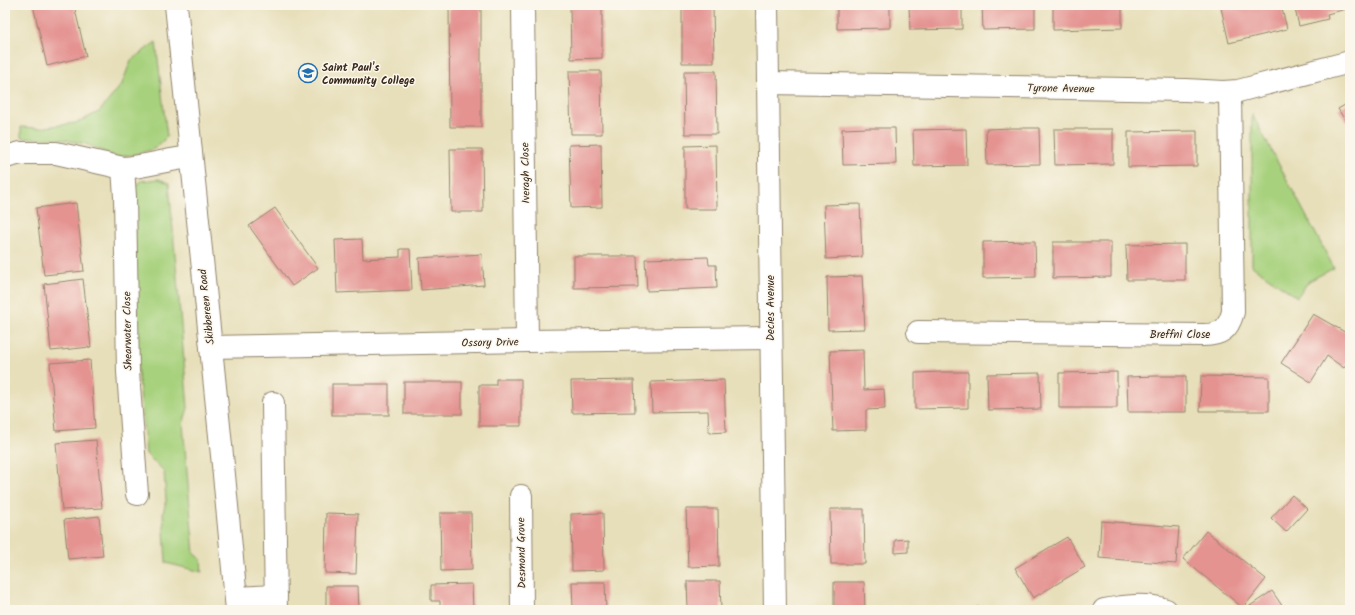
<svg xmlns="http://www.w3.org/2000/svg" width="1355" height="615" viewBox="0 0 1355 615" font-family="Kalam,sans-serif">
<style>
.green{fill:#a7d17d;stroke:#717e4e}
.building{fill:#e49391}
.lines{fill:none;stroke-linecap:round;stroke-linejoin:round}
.minor-casing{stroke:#91846c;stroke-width:24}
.tertiary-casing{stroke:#91846c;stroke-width:24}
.minor{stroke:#fff;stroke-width:22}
.tertiary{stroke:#fff;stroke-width:22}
.labels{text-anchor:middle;stroke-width:3;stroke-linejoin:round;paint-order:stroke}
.poi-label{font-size:11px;font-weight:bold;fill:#3b2a1e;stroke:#fbf7ec;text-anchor:start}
.street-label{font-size:11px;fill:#3b2a1e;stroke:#fbf7ec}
</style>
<rect width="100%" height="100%" fill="#fbf7ec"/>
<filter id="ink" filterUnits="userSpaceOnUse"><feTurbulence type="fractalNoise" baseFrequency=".025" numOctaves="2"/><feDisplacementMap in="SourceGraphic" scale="8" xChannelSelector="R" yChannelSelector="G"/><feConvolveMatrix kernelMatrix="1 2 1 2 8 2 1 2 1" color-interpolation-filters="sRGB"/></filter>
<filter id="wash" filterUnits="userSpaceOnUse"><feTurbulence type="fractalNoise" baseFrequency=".012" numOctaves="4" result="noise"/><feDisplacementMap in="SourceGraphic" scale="16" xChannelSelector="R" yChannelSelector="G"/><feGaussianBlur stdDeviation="0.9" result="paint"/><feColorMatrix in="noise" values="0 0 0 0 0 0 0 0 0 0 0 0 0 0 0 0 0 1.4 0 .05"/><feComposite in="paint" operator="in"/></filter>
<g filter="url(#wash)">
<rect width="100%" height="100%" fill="#e7dfba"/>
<g class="green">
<path d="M156 42 167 137 154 149 133 155 116 157 86 144 60 139 21 138V127L38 128 76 123 99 112 122 84 131 60Z"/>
<path d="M1252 114 1334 268 1309 281 1297 297 1252 266Z"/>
<path d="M159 179 169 183 188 408 183 424 194 554 201 559 202 572 166 563 163 513 166 501 164 471 146 454 137 359 134 189 141 181Z"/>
</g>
<g id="blocks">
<g class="building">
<path d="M33 5H74L86 56 47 66Z"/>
<path d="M449 5H481V127H450Z"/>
<path d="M570 5H602V58L571 59Z"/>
<path d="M682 5H713L714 63H682Z"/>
<path d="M837 5H890V28L837 29Z"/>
<path d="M909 5H962V29L910 30Z"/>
<path d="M982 5H1035V29L983 30Z"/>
<path d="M1053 5H1122V28L1053 30Z"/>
<path d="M1234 5H1281L1287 29 1229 43 1221 8Z"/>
<path d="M1294 5H1350V8L1327 14 1328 19 1299 26Z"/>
<path d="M569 71H601L602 134H571Z"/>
<path d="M684 71H716L717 134H685Z"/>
<path d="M1350 102V128L1338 109Z"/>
<path d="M868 128H895L896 164 843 165 842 129Z"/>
<path d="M1012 128H1039L1040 164 987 165 986 129Z"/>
<path d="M966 129 967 165 914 166 913 130Z"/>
<path d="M1054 129H1113V164L1055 165Z"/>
<path d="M1197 131V166L1128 167V132Z"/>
<path d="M601 144 602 207 571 208 569 145Z"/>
<path d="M716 145 717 209H685V146Z"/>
<path d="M450 149H482L483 212H451Z"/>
<path d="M76 203 84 271 44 275 36 208Z"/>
<path d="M860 204 862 257 826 259 824 205Z"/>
<path d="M275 208 318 268 292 286 249 226Z"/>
<path d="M362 239 363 259 400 257V249H410L412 290 337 293 335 240Z"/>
<path d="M1035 241 1036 277 983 278V242Z"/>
<path d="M1053 242H1111V277L1053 278Z"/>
<path d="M1185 244V280H1127L1126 245Z"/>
<path d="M482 254 484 285 421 290 419 258Z"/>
<path d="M574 256H637L638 287 574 288Z"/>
<path d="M708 257 709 265H716L717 288 647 291 645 259Z"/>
<path d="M862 276 865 329 828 330 827 277Z"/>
<path d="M83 279 91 347 51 351 44 284Z"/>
<path d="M1313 314 1350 335V359L1344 368 1327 356 1311 382 1281 363Z"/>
<path d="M863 350 864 390 884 389 885 409 866 410V430L833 431 830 351Z"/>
<path d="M90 360 95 428 56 431 50 363Z"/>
<path d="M941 372H968V408L915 409V373Z"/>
<path d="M1117 372V408H1059V373Z"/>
<path d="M1040 373 1041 409 988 410 987 374Z"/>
<path d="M1157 376H1186V412H1128L1127 377Z"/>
<path d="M1201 376 1269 377V411H1200Z"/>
<path d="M496 379H521V426H479V385H496Z"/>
<path d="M634 380 635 412 572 413 571 381Z"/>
<path d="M724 380 726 432 709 433 708 411 652 412 651 382Z"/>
<rect x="404" y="382" width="58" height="32"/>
<rect x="332" y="384" width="57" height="31"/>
<path d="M96 440 102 508 62 510 56 443Z"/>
<path d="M1292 495 1307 509 1286 532 1271 518Z"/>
<path d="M686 509H718L719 566 688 567Z"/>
<path d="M830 509H864L865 564H831Z"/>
<path d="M326 513 358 514 356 574 325 573Z"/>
<path d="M440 513H471L472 570 441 571Z"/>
<path d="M603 513 604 570 572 571 571 514Z"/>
<path d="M99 516 103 556 68 559 64 520Z"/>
<path d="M1101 521 1179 527 1176 564 1099 558Z"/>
<path d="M1206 531 1266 579 1243 608 1183 559Z"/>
<path d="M1067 537 1085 567 1033 598 1015 568Z"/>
<path d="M908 539V552L895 553V540Z"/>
<path d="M687 581H720L721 610H688Z"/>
<path d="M572 582H605L606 610H573Z"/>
<path d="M834 582H864L865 610H834Z"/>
<path d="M472 584 473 610H440V601H431V585Z"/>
<path d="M326 586H358L359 610H326Z"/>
<path d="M1272 591 1285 610H1244Z"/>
<path d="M978 606 986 610H976Z"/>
</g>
</g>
</g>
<g filter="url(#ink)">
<use href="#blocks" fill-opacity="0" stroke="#91846c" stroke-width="1"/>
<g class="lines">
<g class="minor-casing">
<g id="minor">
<path d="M523 5 527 341"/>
<path d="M767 5 775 610"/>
<path d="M768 83 1186 90 1223 92 1238 91 1350 62"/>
<path d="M5 157 21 153H56L123 168C146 167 168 159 191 157"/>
<path d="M123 168 125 197 128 372 137 494"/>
<path d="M918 332 1203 335C1221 335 1228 330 1233 312L1230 92"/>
<path d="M211 347 527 341 770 338"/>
<path d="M273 403 276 610"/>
<path d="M521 496 522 610"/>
<path d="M236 598 276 596"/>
<path d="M1104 610C1124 606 1146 603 1166 610"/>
</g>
</g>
<g class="tertiary-casing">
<path id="tertiary" d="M176 5 224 475 237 610"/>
</g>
<use href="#minor" class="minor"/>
<use href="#tertiary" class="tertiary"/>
</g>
</g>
<defs>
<g id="school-ring" transform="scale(1)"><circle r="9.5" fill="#fbf7ec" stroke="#1f6fb2" stroke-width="1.5"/><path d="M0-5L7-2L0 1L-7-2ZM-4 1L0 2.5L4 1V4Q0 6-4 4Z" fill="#1f6fb2"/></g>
</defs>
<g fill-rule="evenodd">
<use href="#school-ring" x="308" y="73"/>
</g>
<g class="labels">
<g class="poi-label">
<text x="322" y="71">Saint Paul's<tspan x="322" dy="13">Community College</tspan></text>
</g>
<g class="street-label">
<text transform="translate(1061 88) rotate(1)" y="4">Tyrone Avenue</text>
<text transform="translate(525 173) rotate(-91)" y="4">Iveragh Close</text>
<text transform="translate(206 307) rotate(-96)" y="4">Skibbereen Road</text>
<text transform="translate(770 308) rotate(-90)" y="4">Decies Avenue</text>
<text transform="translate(127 331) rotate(-91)" y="4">Shearwater Close</text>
<text x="1180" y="338">Breffni Close</text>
<text transform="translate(490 342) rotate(-1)" y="4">Ossory Drive</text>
<text transform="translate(521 553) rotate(-91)" y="4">Desmond Grove</text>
</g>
</g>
<rect width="1355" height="615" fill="none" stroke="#fbf7ec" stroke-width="20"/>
</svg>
